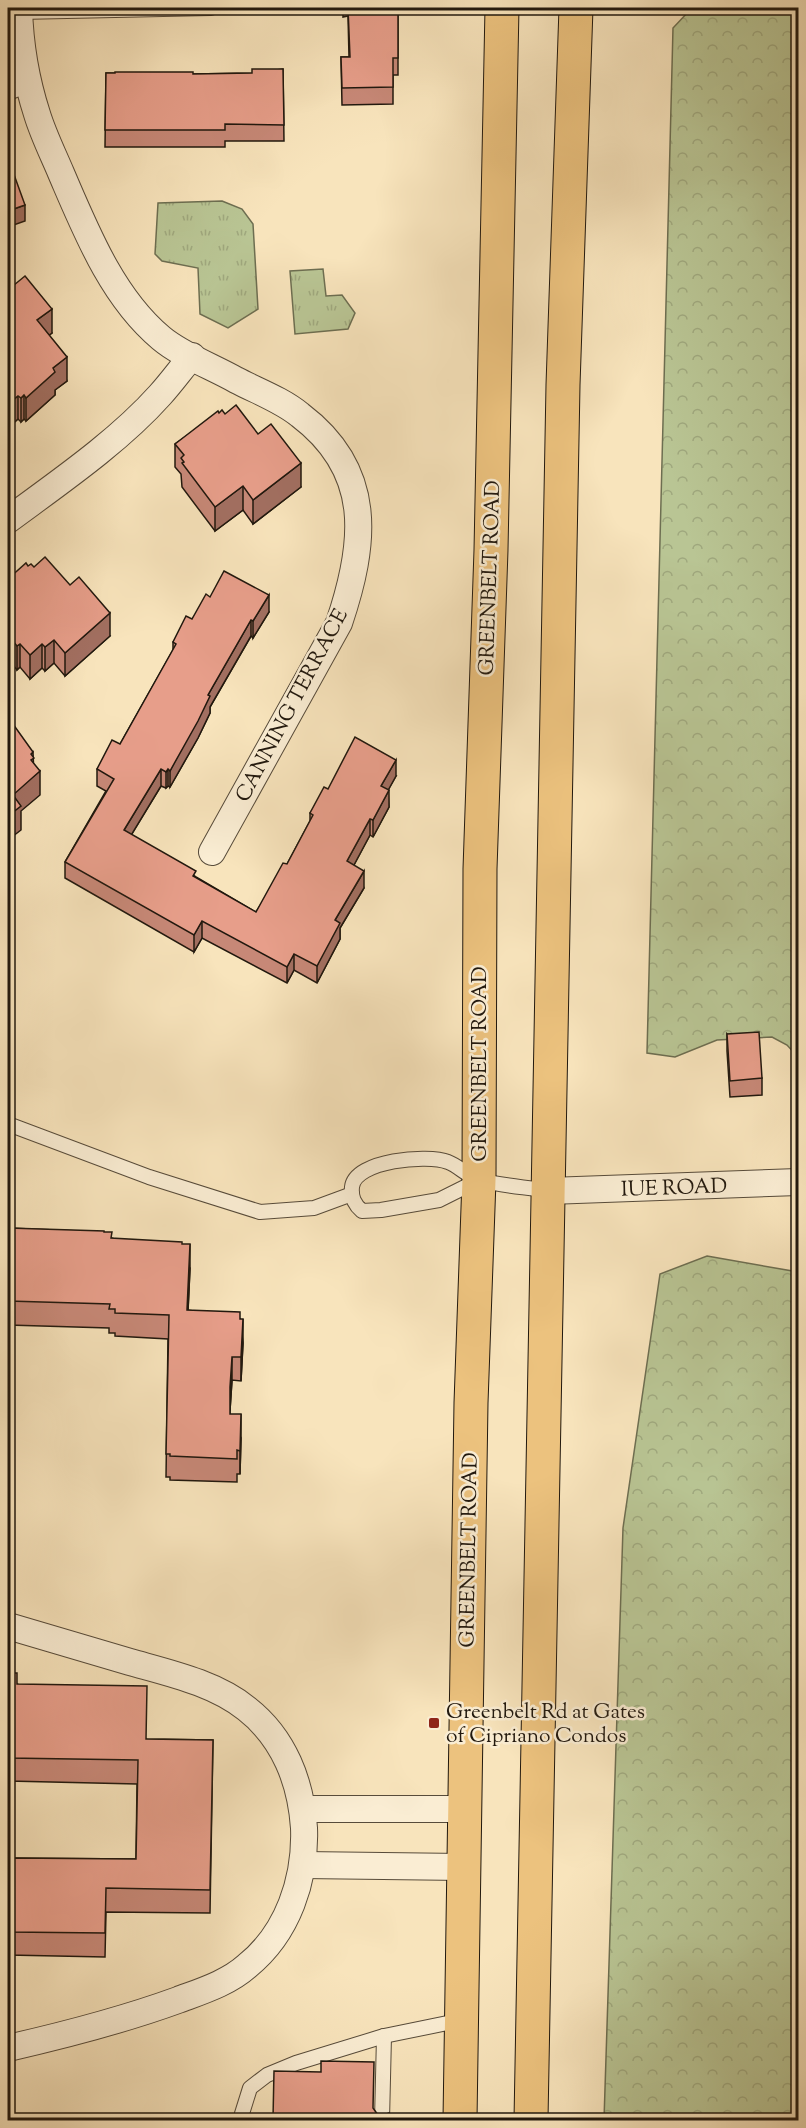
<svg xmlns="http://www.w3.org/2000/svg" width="806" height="2128" viewBox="0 0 806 2128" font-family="'Sorts Mill Goudy',serif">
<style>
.grass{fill:url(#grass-tufts);stroke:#6d6e51;stroke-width:1.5}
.forest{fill:url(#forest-crowns);stroke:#6d6e51;stroke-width:1.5}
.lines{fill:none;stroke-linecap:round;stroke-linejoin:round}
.lane-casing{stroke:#574b3a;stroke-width:16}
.street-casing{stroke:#574b3a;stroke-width:28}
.primary-casing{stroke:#21180e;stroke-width:35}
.lane{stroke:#faedd3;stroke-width:14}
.street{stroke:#faedd3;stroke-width:26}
.primary{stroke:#ecc27e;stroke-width:33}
.wall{fill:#c78877;stroke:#21180e;stroke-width:1.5}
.shaded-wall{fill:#a26f61;stroke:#21180e;stroke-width:1.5}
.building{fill:#e79e8a;stroke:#21180e;stroke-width:1.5}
.poi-dot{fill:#8f2418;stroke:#faedd3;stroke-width:2}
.labels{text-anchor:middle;stroke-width:5;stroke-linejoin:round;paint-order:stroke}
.street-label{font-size:21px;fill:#21180e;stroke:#faedd3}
.poi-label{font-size:21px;fill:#21180e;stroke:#faedd3;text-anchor:start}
</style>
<defs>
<pattern id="grass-tufts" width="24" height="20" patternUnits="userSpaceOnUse" patternTransform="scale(1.5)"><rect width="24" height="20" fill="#b9c594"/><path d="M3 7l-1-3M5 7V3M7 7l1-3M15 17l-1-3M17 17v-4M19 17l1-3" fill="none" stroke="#9fa87e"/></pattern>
<pattern id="forest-crowns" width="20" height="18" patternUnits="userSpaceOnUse" patternTransform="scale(1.5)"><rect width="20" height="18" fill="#b9c594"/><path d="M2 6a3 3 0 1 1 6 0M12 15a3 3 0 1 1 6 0" fill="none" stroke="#9fa87e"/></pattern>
</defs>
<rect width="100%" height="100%" fill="#f8e4bc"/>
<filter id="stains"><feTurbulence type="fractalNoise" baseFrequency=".00333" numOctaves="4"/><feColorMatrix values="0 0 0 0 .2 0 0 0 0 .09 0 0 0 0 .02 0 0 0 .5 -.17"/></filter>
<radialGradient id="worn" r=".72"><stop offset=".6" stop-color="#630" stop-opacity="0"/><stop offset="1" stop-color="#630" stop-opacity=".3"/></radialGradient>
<g class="grass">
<path d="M222 201 242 209 253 224 258 309 228 328 200 314 198 268 162 261 155 254 158 203Z"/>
<path d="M323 269 326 296 342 295 355 313 348 329 295 334 290 271Z"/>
</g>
<g class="forest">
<path d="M710 8H798V1057L787 1045 772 1037 717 1040 675 1057 647 1053 673 28 690 10Z"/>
<path d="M707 1256 798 1272V2120H604L623 1528 660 1274Z"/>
</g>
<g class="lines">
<g class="lane-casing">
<g id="lane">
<path d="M19 12 211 8"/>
<path d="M8 93 29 85"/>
<path d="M8 1124 149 1177 260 1212 314 1208 352 1194"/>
<path d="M477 1181 439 1200 381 1210 362 1211C354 1204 351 1197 352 1187 355 1160 428 1154 448 1162 459 1166 468 1177 480 1180 502 1186 526 1187 549 1191"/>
<path d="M240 2120 250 2088 267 2075 296 2063 384 2036 462 2020"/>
<path d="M382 2120 384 2036"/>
</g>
</g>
<g class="street-casing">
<g id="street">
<path d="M19 8C20 44 26 80 37 114 43 134 53 154 61 173 86 231 112 297 161 338 181 355 213 367 236 380 257 391 282 400 300 415 374 471 366 543 339 623L212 852"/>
<path d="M8 520C58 483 118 442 160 395 171 383 181 369 192 356"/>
<path d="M549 1191 798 1182"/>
<path d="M8 1626C48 1638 89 1650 130 1662 169 1673 215 1683 247 1709 284 1738 301 1782 304 1828 306 1879 288 1933 247 1966 228 1983 202 1991 178 2000 123 2020 65 2035 8 2048"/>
<path d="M303 1809H464"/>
<path d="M303 1865 463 1867"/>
</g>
</g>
<g class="primary-casing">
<g id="primary">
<path d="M460 2120 471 1403 479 1180 480 869 491 550 502 8"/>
<path d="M531 2120 563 385 576 8"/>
</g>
</g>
<use href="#lane" class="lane"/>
<use href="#street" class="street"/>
<use href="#primary" class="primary"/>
</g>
<g class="wall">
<path d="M343 8H398V75H393V104L342 105 341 57H349L348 16 343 17Z"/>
<path d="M283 69 284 141H225V147H105L106 73 193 74 252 73Z"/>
<path d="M8 290 52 333 49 335 67 381 55 390V395L26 421 24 419 21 422 18 419 8 428Z"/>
<path d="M219 413 225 414 301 487 253 524 243 510 215 531 182 487 181 474 175 467V444Z"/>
<path d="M8 579 110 636 65 676 54 663 45 671 42 668 30 679 20 667 17 670 8 659Z"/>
<path d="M210 597 269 612 253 638 251 636 210 707V713L198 738 170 787 168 786 166 788 161 786 131 835 196 877 256 912 287 864 310 821V813L328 789 396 776 388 790 389 807 373 837 370 835 354 865 364 888 340 928V939L317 983 294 970 287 983 202 938 194 952 65 878V862L106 791 97 786V769L120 744 173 650V642Z"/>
<path d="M727 1034 762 1078V1095L730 1097 727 1051Z"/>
<path d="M8 1228 104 1232 112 1238 190 1268 188 1310 240 1319 243 1343 241 1381 232 1380 230 1410V1414L241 1438 240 1474H237V1482L170 1480V1477H166L168 1339 115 1336V1333H109V1328L8 1325Z"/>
<path d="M8 1673 17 1684 147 1739 213 1740 210 1913 106 1912 105 1957 8 1955V1858L136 1859 137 1784 8 1781Z"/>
</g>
<g class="shaded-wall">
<path d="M25 205V221L8 227V211Z"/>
<path d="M52 309V333L37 344V320Z"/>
<path d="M67 357V381L55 390V395L26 421V398L53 368Z"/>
<path d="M24 395V419L21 422V398Z"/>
<path d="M18 396V419L8 428V404Z"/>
<path d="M301 463V487L253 524V500Z"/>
<path d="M243 486V510L215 531V507Z"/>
<path d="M269 595V612L253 638V621Z"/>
<path d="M110 613V636L65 676V653Z"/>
<path d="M251 620V636L210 707V713L198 738 170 787V771L208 695Z"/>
<path d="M54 640V663L45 671V647Z"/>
<path d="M20 644V667L17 670V646Z"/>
<path d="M42 644V668L30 679V655Z"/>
<path d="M33 752 34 776 40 771V795L21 811V830L8 840V816L13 795 31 754Z"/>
<path d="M396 760V776L381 803V786Z"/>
<path d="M161 769V786L124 847V830Z"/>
<path d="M168 769V786L166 788V772Z"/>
<path d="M389 790V807L373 837V820Z"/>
<path d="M370 819V835L347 878V861Z"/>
<path d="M364 871V888L340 928V939L317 983V966L335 920Z"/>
<path d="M202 921V938L194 952V935Z"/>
<path d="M294 954V970L287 983V967Z"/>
<path d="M190 1244V1268L187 1334V1310Z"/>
<path d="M243 1319V1343L241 1381V1357Z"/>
<path d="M232 1357V1380L230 1411V1387Z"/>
<path d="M241 1414V1438L240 1474V1451Z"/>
</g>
<g class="building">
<path d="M348 8H398V58H393V87L342 88 341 57H350Z"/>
<path d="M252 69H283L284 125 225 124V130H105L106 73H115V72H193V74L252 73Z"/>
<path d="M8 158 25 205 8 211Z"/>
<path d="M25 276 52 309 37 320 67 357 53 368 55 372 26 398 24 395 21 398 18 396 8 404V290Z"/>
<path d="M236 405 258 434 271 424 301 463 253 500 243 486 215 507 182 463 184 462 181 458 184 455 175 444 218 411 219 413 222 410 225 414Z"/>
<path d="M45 557 70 585 79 577 110 613 65 653 54 640 45 647 42 644 30 655 20 644 17 646 8 635V579L26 563 28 566 31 564 34 567Z"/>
<path d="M224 571 269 595 253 621 251 620 208 695 210 696 198 721 170 771 168 769 166 772 161 769 124 830 196 871 193 876 256 912 283 863 287 864 313 815 310 813 324 787 328 789 355 737 396 760 381 786 389 790 373 820 370 819 347 861 364 871 335 920 340 923 317 966 294 954 287 967 202 921 194 935 65 862 114 779 97 769 112 740 120 744 176 644 173 642 186 616 192 619 206 594 210 597Z"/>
<path d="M8 722 10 726 13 724 33 752 31 754 34 758 31 760 40 771 13 795 21 806 8 816Z"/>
<path d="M759 1032 762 1078 730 1081 727 1034Z"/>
<path d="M8 1228 104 1231V1232H112L111 1238 182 1242V1244H190L187 1310 240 1312V1319H243L241 1357H232L230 1387V1414H241L240 1451 237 1450V1459L170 1456V1454H166L169 1315 115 1313V1309H109L110 1304 8 1301Z"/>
<path d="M8 1673H17V1684L147 1686 146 1739 213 1740 210 1890 106 1888 105 1933 8 1932V1858L136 1859 138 1760 8 1758Z"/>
<path d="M321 2061 374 2062 373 2108 378 2115 382 2116 389 2113V2121H258V2118H273L274 2071 321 2072Z"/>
</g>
<rect class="poi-dot" x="428" y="1717" width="12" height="12" rx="3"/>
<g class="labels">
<g class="street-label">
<text transform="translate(489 578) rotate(-88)" y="7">GREENBELT ROAD</text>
<text transform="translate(291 705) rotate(-62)" y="7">CANNING TERRACE</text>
<text transform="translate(479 1064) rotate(-90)" y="7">GREENBELT ROAD</text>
<text transform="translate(674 1187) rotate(-2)" y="7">IUE ROAD</text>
<text transform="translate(468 1550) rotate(-89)" y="7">GREENBELT ROAD</text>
</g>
<g class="poi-label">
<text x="446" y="1718">Greenbelt Rd at Gates<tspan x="446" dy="24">of Cipriano Condos</tspan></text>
</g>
</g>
<rect width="806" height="2128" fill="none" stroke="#f8e4bc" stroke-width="30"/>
<rect x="9" y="9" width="788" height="2110" fill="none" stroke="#21180e" stroke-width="3"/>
<rect x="15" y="15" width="776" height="2098" fill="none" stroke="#21180e" stroke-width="1.5"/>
<rect width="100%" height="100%" filter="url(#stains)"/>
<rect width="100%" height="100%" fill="url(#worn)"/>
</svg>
